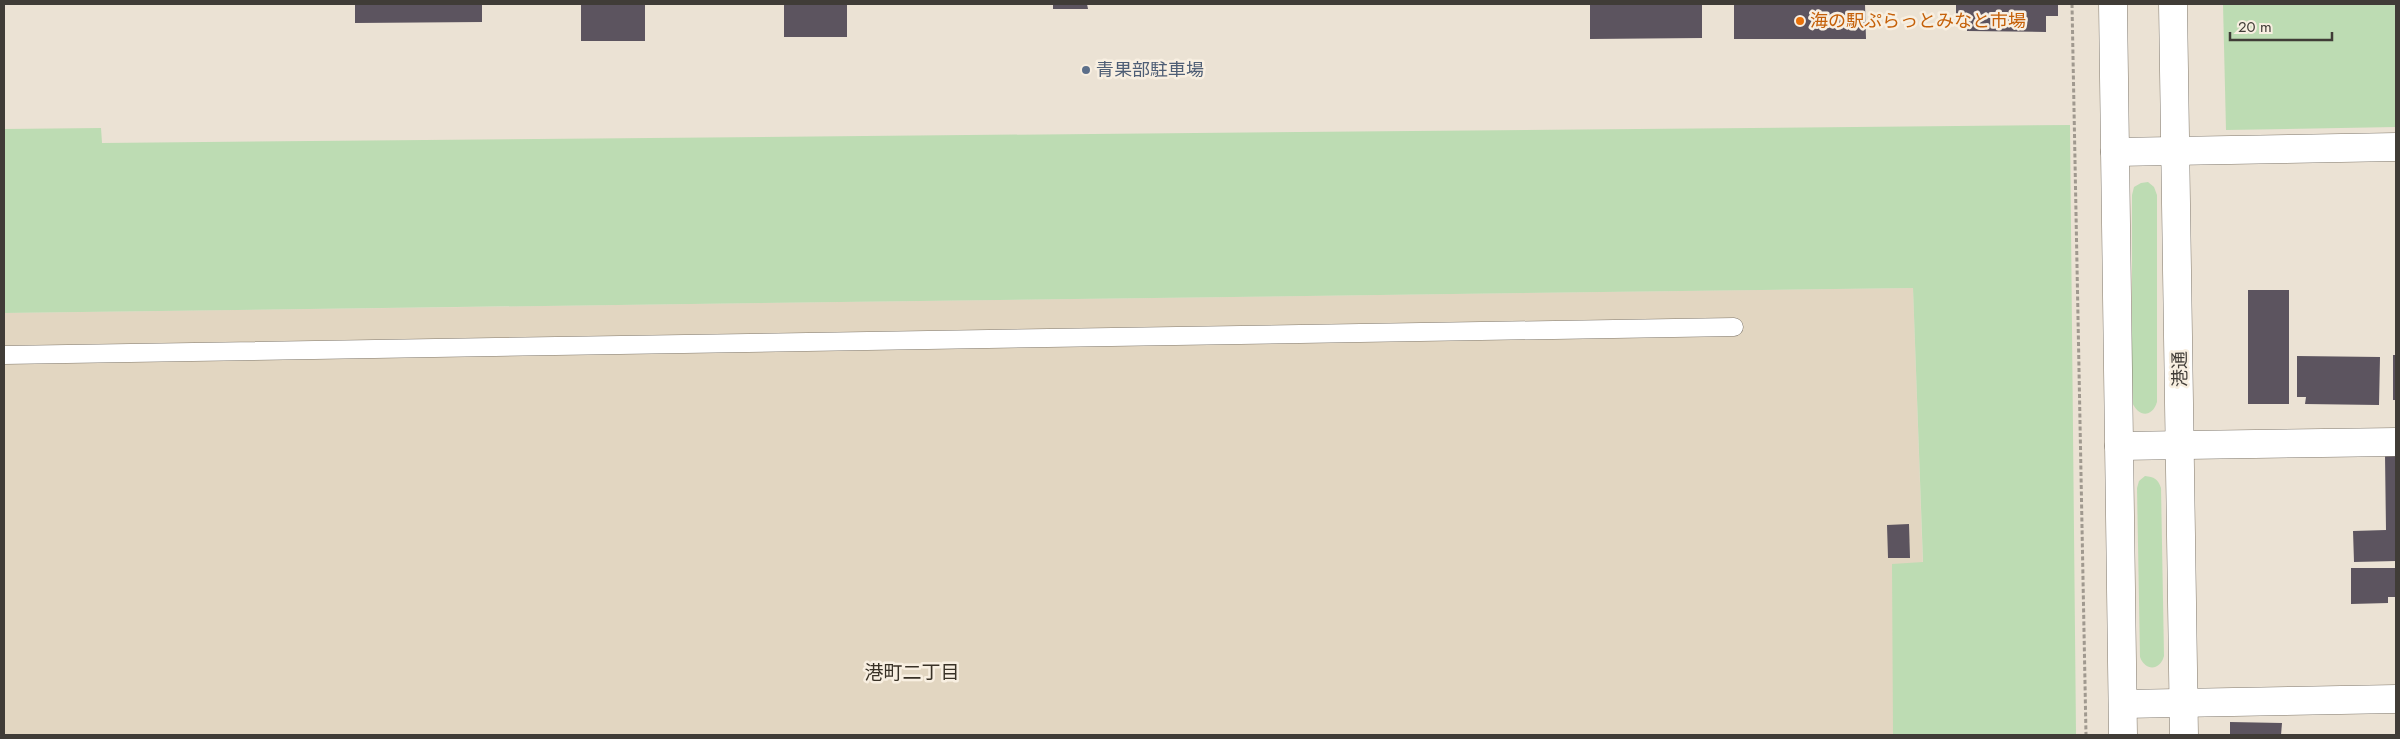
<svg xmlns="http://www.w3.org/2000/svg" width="2400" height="739" viewBox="0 0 2400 739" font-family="Jost,'Noto Sans JP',sans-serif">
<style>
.built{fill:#e2d6c1}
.green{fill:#bddcb3}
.building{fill:#5c545f}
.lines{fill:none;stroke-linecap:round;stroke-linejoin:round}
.lane-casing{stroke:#81796d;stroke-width:19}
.street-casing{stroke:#81796d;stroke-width:29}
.secondary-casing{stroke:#81796d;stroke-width:29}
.path{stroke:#a0998f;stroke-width:3;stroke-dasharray:4 2.5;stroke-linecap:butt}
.lane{stroke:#fff;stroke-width:18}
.street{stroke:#fff;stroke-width:28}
.secondary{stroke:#fff;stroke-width:28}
.food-dot{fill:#e8710a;stroke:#f8efe1;stroke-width:2}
.service-dot{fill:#5c6f8a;stroke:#f8efe1;stroke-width:2}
.labels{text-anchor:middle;stroke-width:5;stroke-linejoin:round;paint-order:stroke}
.food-label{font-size:18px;fill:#c56008;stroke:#f8efe1;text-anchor:start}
.service-label{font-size:18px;fill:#4e5e75;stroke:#f8efe1;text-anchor:start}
.street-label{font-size:18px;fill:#403c37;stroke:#f8efe1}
.neighbourhood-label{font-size:19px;fill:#383126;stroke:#f8efe1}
</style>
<rect width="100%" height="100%" fill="#ebe2d4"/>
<path class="built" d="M4 180 8 313 1913 288 1929 735H4Z"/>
<g class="green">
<path d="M2223 4H2396V127L2226 130Z"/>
<path d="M2070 125 2076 735H1893L1892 564 1923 562 1913 288 4 313V129L101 128 102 143Z"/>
<path d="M2148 182 2154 187 2157 195V402C2152 418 2138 417 2132 402V195L2134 187 2141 183Z"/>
<path d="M2145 476C2154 477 2158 479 2161 488L2164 656C2160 671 2145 671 2140 657L2137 488 2139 481Z"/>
</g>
<g class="building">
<path d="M355 4H482V22L355 23Z"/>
<rect x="581" y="4" width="64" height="37"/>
<rect x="784" y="4" width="63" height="33"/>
<path d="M1053 4H1087L1088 9H1053Z"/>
<path d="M1590 4H1702V38L1590 39Z"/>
<path d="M1734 4H1865L1866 39H1734Z"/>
<path d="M1956 4H2058V16H2046V32L1967 31V16L1956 15Z"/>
<rect x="2248" y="290" width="41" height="114"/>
<rect x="2393" y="355" width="3" height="45"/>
<path d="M2297 356 2380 357 2379 405 2305 404 2306 397H2297Z"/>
<path d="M2385 455H2396V561L2354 562 2353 531 2386 530Z"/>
<path d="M1909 524 1910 558H1888L1887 525Z"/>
<path d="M2351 568H2396V597H2388V603L2351 604Z"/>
<path d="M2230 722 2282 723 2281 735H2230Z"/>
</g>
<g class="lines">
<g class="lane-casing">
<path id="lane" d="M4 355 1734 327"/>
</g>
<g class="street-casing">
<g id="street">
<path d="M2115 152 2396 147"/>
<path d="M2119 446 2396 442"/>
<path d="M2123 704 2396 699"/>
</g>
</g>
<g class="secondary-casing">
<g id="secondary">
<path d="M2113 4 2123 735"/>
<path d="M2173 4 2184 735"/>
</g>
</g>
<path class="path" d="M2072 4 2086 735"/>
<use href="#lane" class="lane"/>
<use href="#street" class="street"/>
<use href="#secondary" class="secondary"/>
</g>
<circle class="food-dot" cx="1800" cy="21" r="5"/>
<circle class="service-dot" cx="1086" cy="70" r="5"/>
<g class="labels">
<g class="food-label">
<text x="1810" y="27">海の駅ぷらっとみなと市場</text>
</g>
<g class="service-label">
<text x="1096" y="76">青果部駐車場</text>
</g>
<g class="street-label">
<text transform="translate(2180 369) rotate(-91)" y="6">港通</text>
</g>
<g class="neighbourhood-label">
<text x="912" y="679">港町二丁目</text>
</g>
</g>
<rect width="2400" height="739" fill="none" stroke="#403c37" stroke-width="10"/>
<path d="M2230 32v8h102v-8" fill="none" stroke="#403c37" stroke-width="2.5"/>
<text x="2238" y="32" font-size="15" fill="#403c37" stroke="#f8efe1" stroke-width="4" paint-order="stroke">20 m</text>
</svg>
